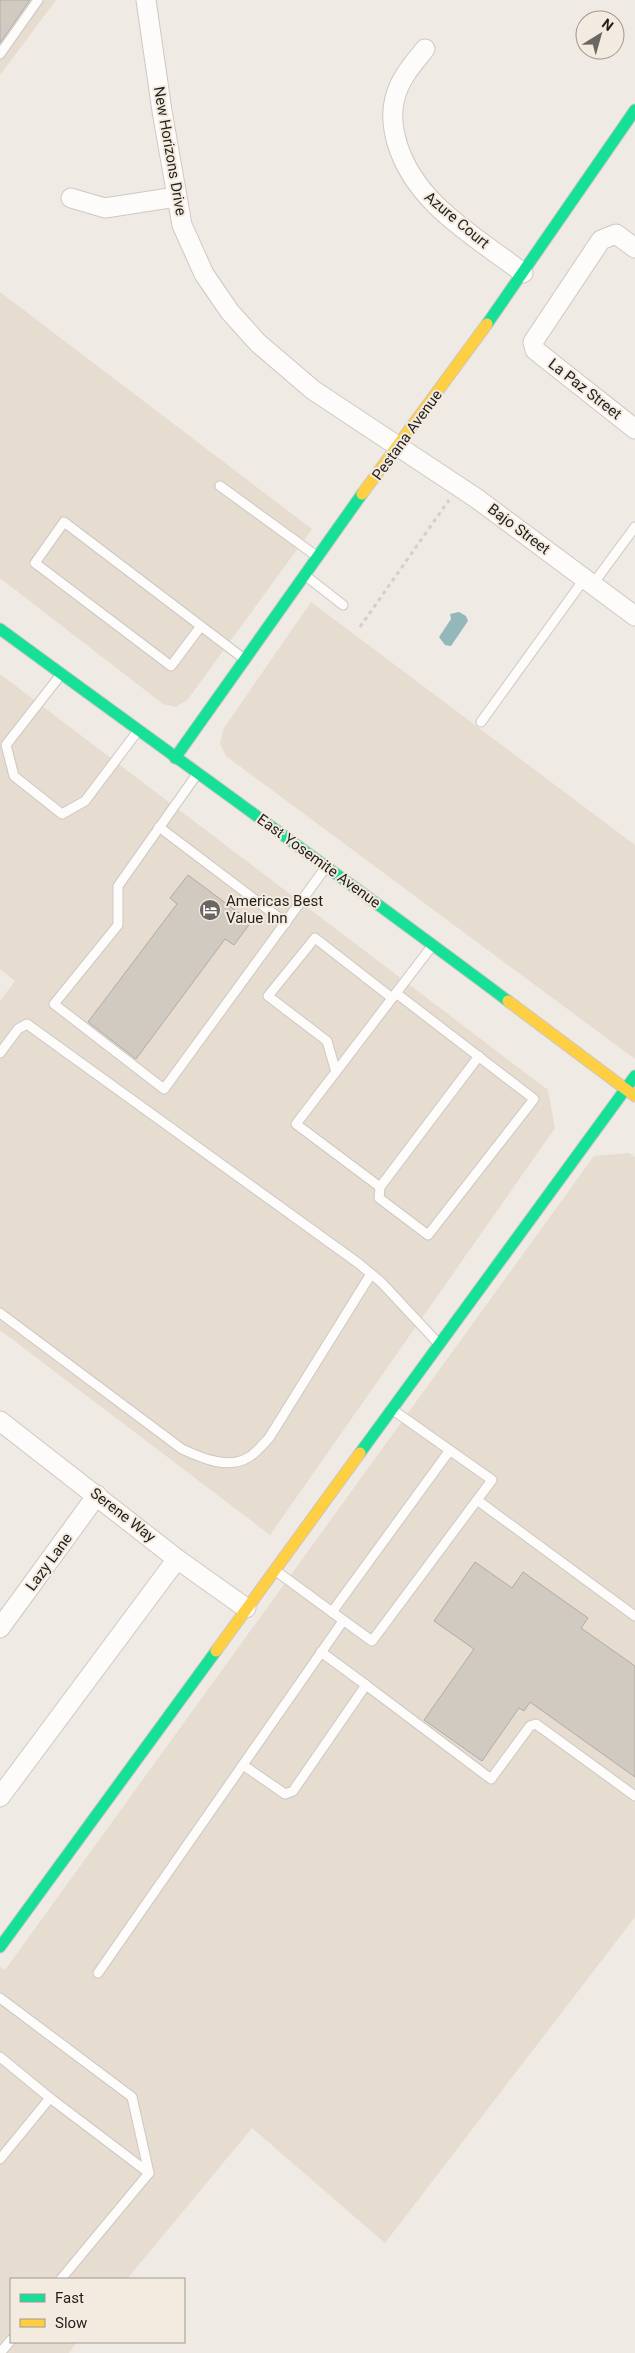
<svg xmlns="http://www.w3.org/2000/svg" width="635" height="2353" viewBox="0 0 635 2353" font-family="Roboto,sans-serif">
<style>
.built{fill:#e6dcd0}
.water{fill:#94b8b9}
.building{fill:#d1cac0;stroke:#b0aba7}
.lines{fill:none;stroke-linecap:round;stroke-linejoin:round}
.lane-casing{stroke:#cdc8c3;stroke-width:11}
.street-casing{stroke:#cdc8c3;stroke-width:21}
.fast-casing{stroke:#cdc8c3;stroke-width:13}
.slow-casing{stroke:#cdc8c3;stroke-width:13}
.path{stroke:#d1d0cf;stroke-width:3;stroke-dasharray:4 4;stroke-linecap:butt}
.lane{stroke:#fdfcfb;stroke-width:9}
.street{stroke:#fdfcfb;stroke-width:19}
.fast{stroke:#16e098;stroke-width:11}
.slow{stroke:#ffcf43;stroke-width:11}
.labels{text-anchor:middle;stroke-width:4;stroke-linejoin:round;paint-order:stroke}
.street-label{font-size:15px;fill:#221f1b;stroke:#f4ebe0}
.poi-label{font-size:15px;fill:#221f1b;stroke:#f4ebe0;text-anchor:start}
</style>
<rect width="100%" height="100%" fill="#f0eae4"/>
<g class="built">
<path d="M0 0H56L0 75Z"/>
<path d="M0 292 312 529 188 699 176 707 163 704 0 578Z"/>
<path d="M311 602 635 845V1059L226 756 220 743 224 728Z"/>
<path d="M0 674 548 1090 555 1128 270 1535 0 1330V1001L15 981 0 969Z"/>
<path d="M629 1153 635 1157V1917L385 2243 252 2128 127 2279H11V2342H77L69 2353H0V1967L5 1970 594 1156Z"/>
</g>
<path class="water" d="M459 612 466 616 468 621 451 646 445 645 439 637 451 619 450 614Z"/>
<g class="building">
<path d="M0 0H30L0 43Z"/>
<path d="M188 875 251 922 234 945 225 939 136 1059 88 1022 177 904 170 898Z"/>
<path d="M475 1562 512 1588 523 1572 588 1618 581 1628 635 1666V1777L530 1702 524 1711 519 1708 482 1761 424 1720 474 1649 434 1621Z"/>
</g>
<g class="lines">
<g class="lane-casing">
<g id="lane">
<path d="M0 54 38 0"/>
<path d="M220 486 315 555"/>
<path d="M306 576 343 605"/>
<path d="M593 584 635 527"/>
<path d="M201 626 171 666 35 563 64 522 243 658"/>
<path d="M59 677 6 745 14 776 62 814 85 801 137 732"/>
<path d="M481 722 585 578"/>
<path d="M195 777 118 886V925L54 1004 164 1089 326 867"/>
<path d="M159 827 286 923"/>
<path d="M432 946 296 1124 380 1187 479 1056"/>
<path d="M0 1053 18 1029 27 1024 358 1263 381 1282 438 1343"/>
<path d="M336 1072 327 1041 268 996 315 938 392 998"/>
<path d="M380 1187 379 1198 428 1235 534 1099 396 993"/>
<path d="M0 1313 182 1449C201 1458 229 1470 249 1457 257 1452 263 1444 269 1438L371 1274"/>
<path d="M393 1410 492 1480 372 1641 332 1612 450 1450"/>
<path d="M477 1500 635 1616"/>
<path d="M276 1571 332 1612"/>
<path d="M321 1652 366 1685"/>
<path d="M243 1765 285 1794 293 1791 366 1685 491 1779 530 1726 536 1724 635 1796"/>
<path d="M98 1973 343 1621"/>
<path d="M0 1998 132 2097 149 2173"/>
<path d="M0 2057 50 2098 0 2159"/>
<path d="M50 2098 149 2173 61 2279"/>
<path d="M0 2353 11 2340"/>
</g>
</g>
<g class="street-casing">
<g id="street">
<path d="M146 0 162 111 182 225 204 274 230 312 258 343 313 390 476 498 635 616"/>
<path d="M425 49C413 64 400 78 395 98 391 112 393 129 397 143 415 204 475 236 523 273"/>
<path d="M71 198 105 208 176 197"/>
<path d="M635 248 616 234 601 240 533 342 535 350 635 429"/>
<path d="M0 1421 177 1559 246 1608"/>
<path d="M0 1628 97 1495"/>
<path d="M0 1797 177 1559"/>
</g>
</g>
<g class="fast-casing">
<g id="fast">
<path d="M487 324 635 110"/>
<path d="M0 629C169 753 340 875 508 1001"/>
<path d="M175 758 362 494"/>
<path d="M360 1453 635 1076"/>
<path d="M0 1947 216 1651"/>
</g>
</g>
<g class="slow-casing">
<g id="slow">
<path d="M362 494 487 324"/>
<path d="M508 1001 635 1096"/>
<path d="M216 1651 360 1453"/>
</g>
</g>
<path class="path" d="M360 627 449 500"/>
<use href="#lane" class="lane"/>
<use href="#street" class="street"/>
<use href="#fast" class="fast"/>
<use href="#slow" class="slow"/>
</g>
<defs>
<g id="hotel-disc" transform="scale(1.125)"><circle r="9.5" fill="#6a6661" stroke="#f4ebe0"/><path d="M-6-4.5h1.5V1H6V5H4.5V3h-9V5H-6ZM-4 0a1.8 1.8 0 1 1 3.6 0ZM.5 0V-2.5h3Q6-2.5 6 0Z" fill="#fff"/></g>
</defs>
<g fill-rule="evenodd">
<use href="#hotel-disc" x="210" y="910"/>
</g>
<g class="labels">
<g class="street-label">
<text transform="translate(170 151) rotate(80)" y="5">New Horizons Drive</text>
<text transform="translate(457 220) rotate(40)" y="5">Azure Court</text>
<text transform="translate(585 389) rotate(38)" y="5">La Paz Street</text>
<text transform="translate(407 435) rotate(-54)" y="5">Pestana Avenue</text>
<text transform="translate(519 529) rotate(37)" y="5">Bajo Street</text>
<text transform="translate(319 861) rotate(36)" y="5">East Yosemite Avenue</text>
<text transform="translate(123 1515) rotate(38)" y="5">Serene Way</text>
<text transform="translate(49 1562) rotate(-54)" y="5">Lazy Lane</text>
</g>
<g class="poi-label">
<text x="226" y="906">Americas Best<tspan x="226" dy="17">Value Inn</tspan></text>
</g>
</g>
<rect x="10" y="2278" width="175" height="65" fill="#f4ebe0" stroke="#a09991"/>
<rect x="20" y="2294" width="25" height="8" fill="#16e098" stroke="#a09991"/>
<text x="55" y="2303" font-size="15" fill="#221f1b">Fast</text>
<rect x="20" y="2319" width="25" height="8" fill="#ffcf43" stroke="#a09991"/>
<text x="55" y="2328" font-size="15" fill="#221f1b">Slow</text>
<g transform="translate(600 35) rotate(37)"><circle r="24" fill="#f4ebe0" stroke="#a09991"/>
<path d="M0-4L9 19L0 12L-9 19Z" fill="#6a6661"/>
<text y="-8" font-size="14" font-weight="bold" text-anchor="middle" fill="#221f1b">N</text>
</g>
</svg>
